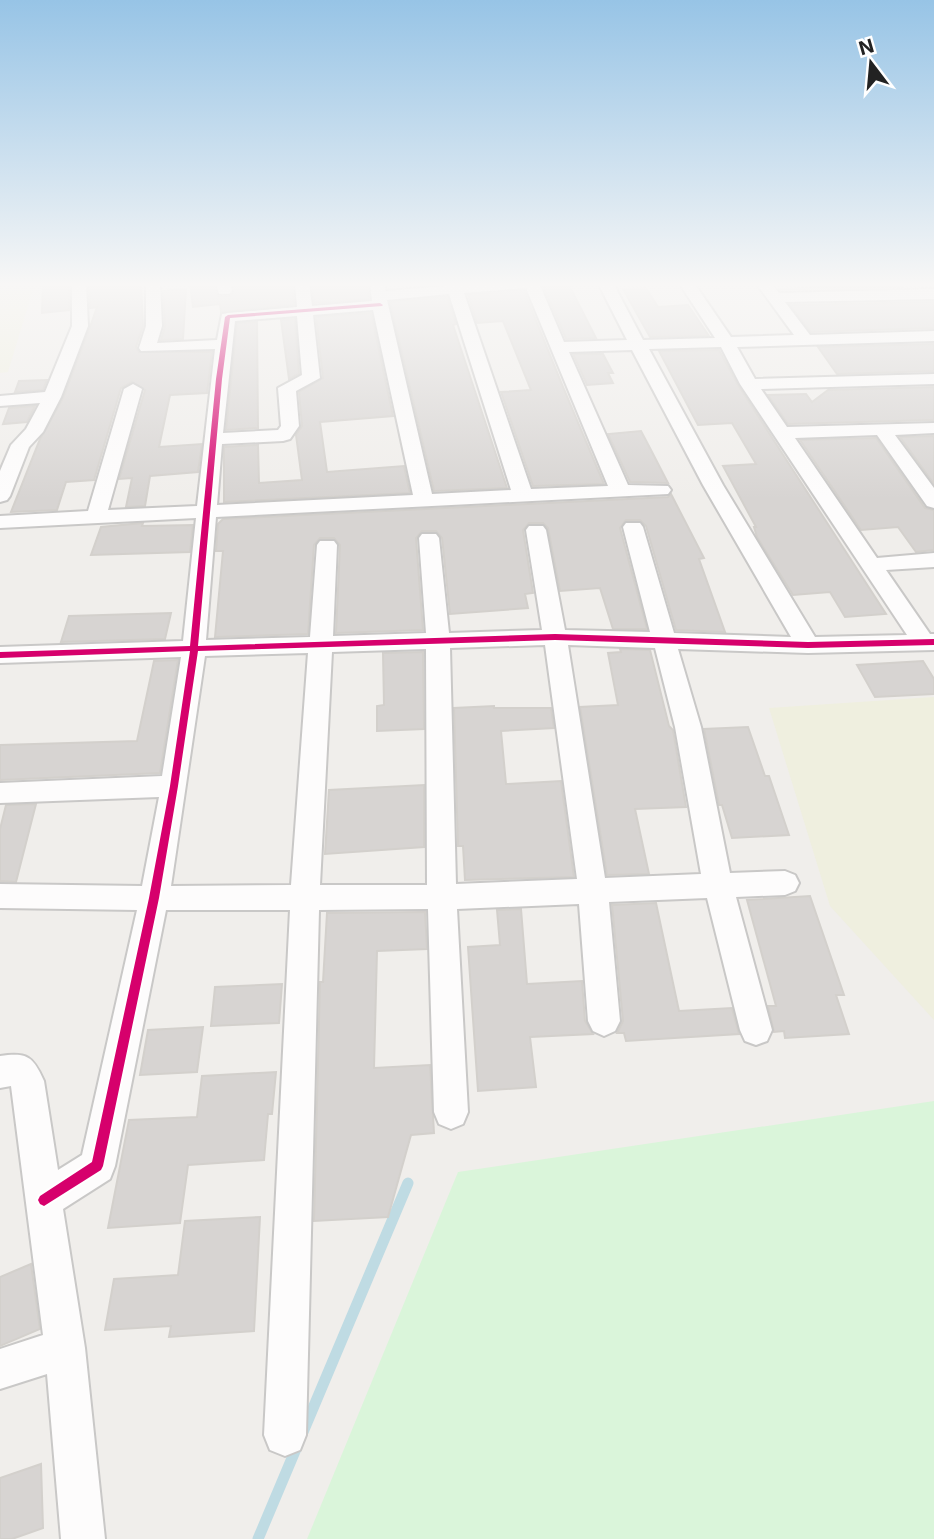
<svg xmlns="http://www.w3.org/2000/svg" width="934" height="1539" viewBox="0 0 934 1539" font-family="Inter,sans-serif">
<style>
.farmland{fill:#efefdf}
.park{fill:#daf5da}
.lines{fill:none;stroke-linecap:round;stroke-linejoin:round}
.stream{stroke:#bfdbe3;stroke-width:11}
.building{fill:#d7d4d2;stroke:#d3d0cc;stroke-width:2}
.street-casing{stroke:#c9c8c7;stroke-width:4}
.street{fill:#fdfcfc;fill-rule:evenodd}
.cycleway-casing{stroke:#fff;stroke-width:4}
.cycleway{fill:#d6006c;fill-rule:evenodd}
</style>
<rect width="100%" height="100%" fill="#f0eeeb"/>
<g class="farmland">
<path d="M0 283H35L8 372 0 373Z"/>
<path d="M934 697V1020L830 906 769 708Z"/>
</g>
<path class="park" d="M934 1101V1539H307L458 1172Z"/>
<g class="lines">
<g class="stream">
<path d="M303 1432 408 1183"/>
<path d="M258 1539 298 1444"/>
</g>
</g>
<g class="building">
<path d="M43 283H69V310L42 313Z"/>
<path d="M106 283H141L143 326 136 347 139 352H212L207 393 170 395 159 447 202 444 198 472 150 476 145 506 126 507 132 478 119 479 145 390 132 382 121 388 94 480 66 482 57 510 11 512 40 439 63 398 90 327 97 307 90 308 89 285Z"/>
<path d="M190 283H214L219 297 231 296 235 290 233 283H292L294 305 221 312 220 304 193 307Z"/>
<path d="M312 283H367L369 299 314 303Z"/>
<path d="M542 283H568L596 338 566 339Z"/>
<path d="M815 283H898L902 287 779 289 818 287Z"/>
<path d="M646 288 658 307 688 305 709 336 650 337 623 289Z"/>
<path d="M186 289 183 339 161 340 165 326 163 291Z"/>
<path d="M524 291 563 387 604 484 533 486 501 392 531 390 503 321 477 323 468 295Z"/>
<path d="M447 297 456 324 453 325 507 488 434 491 390 302Z"/>
<path d="M934 302V328L811 332 790 305Z"/>
<path d="M371 313 393 416 320 422 327 472 404 466 410 493 224 502V447L258 445 259 483 302 480 296 435 302 426 299 392 323 378 316 317Z"/>
<path d="M295 319 299 374 289 379 281 320Z"/>
<path d="M257 322 258 428 226 430 237 323Z"/>
<path d="M934 344V371L837 374 818 347Z"/>
<path d="M719 350 738 385 886 614 845 617 830 592 793 595 757 537 754 527H756L723 466 756 464 732 423 698 425 659 351Z"/>
<path d="M573 354H603L613 373H608L613 383 587 385Z"/>
<path d="M47 380 43 390 15 392 19 381Z"/>
<path d="M934 387V420L788 424 768 395 806 394 812 402 828 390Z"/>
<path d="M35 406 27 422 3 424 9 408Z"/>
<path d="M641 431 651 450 668 483 630 482 608 434Z"/>
<path d="M934 436V484L900 437Z"/>
<path d="M876 438 925 508 934 510V550L916 552 898 527 861 530 800 440Z"/>
<path d="M671 494 704 558 699 559 725 632 676 630 646 526 640 520H626L620 528 647 629H613L600 588 560 591 548 528 543 523H529L523 530 533 593 525 594 528 608 450 614 442 538 436 531H422L416 538 423 630 336 633 340 545 334 538H320L314 545 308 634 215 637 223 551H216L218 524 223 519 668 497Z"/>
<path d="M143 523 142 526 193 525 190 552 91 555 101 527Z"/>
<path d="M171 613 165 639 61 642 69 616Z"/>
<path d="M620 649 650 650 669 726 673 730 686 807 635 809 649 874 607 875 580 707 618 705 608 653 621 652Z"/>
<path d="M423 652 424 729 377 731V706L384 705 383 653Z"/>
<path d="M178 660 160 773 0 780V745L137 741 154 661Z"/>
<path d="M923 661 934 679V694L875 697 857 665Z"/>
<path d="M494 706V708H551L554 728 501 731 506 784 561 781 574 877 465 880 463 846H458L454 708Z"/>
<path d="M748 727 765 776H769L789 835 732 838 722 805H719L704 729Z"/>
<path d="M424 785V847L325 854 329 790Z"/>
<path d="M36 804 16 882 0 881V829L6 805Z"/>
<path d="M810 896 844 995H836L849 1034 785 1038 784 1031 774 1032 768 1006H776L747 900Z"/>
<path d="M656 903 679 1011 732 1008 739 1034 626 1041 624 1033H617L623 1021 612 905Z"/>
<path d="M521 909 527 984 582 981 585 1021 593 1034 530 1037 536 1087 478 1091 468 947 500 945 497 910Z"/>
<path d="M425 912 427 949 377 951 374 1068 430 1065 434 1133 411 1135 388 1217 314 1221 320 982H323L327 913Z"/>
<path d="M282 984 279 1023 211 1026 215 987Z"/>
<path d="M203 1027 197 1072 140 1075 148 1030Z"/>
<path d="M276 1072 272 1114H268L264 1160 188 1165 180 1223 108 1228 129 1120 197 1117 202 1076Z"/>
<path d="M260 1217 254 1331 169 1337 171 1326 105 1330 114 1279 178 1275 185 1221Z"/>
<path d="M31 1264 40 1329 0 1346V1277Z"/>
<path d="M41 1464 43 1528 12 1539H0V1478Z"/>
</g>
<g class="lines">
<g class="street-casing">
<g id="street">
<path d="M72 283H86L88 326 61 397 43 432 29 447 10 496 7 500 0 502V471L11 445 26 429 40 403 0 406V396L45 392 72 326Z"/>
<path d="M146 283H160L162 326 157 343 217 340 222 314 297 307 295 283H309L312 306 372 301 370 283H384L386 291 446 286V283H539L564 342 627 340 598 283H613L643 340 715 338 679 283H694L731 337 794 335 756 283H771L779 293 934 289V299L785 302 810 335 934 331V341L737 347 755 379 934 374V384L761 389 787 427 934 423V433L895 435 934 488V508L927 506 877 435 795 438 877 558 934 553V567L886 570 930 634H934V650L808 653 678 649 701 727 730 873 785 871 795 875 799 883 795 891 785 895 736 897 772 1030 767 1041 756 1045 745 1041 740 1030 707 898 609 902 620 1021 615 1031 604 1036 593 1031 588 1021 579 904 457 909 468 1112 463 1124 451 1129 439 1124 434 1112 428 909 319 910 306 1435 300 1450 285 1456 270 1450 264 1435 290 910H166L115 1166 110 1179 63 1209 85 1348 105 1539H61L47 1374 0 1389V1349L43 1335 11 1086 0 1088V1056C27 1052 33 1056 44 1081L58 1170 82 1155 137 910 0 908V884L142 886 159 797 0 803V783L162 776 181 657 0 663V647L183 641 196 518 0 528V516L88 511 124 389 133 384 142 389 108 510 197 506 215 349 141 351 139 348 146 326ZM526 288 608 486 531 489 464 293ZM449 294 511 490 432 494 387 300ZM373 310 413 495 217 505 222 444 283 441 290 439 299 426 296 391 320 378 313 315ZM297 316 302 375 278 388 281 426 278 430 223 433 235 321ZM721 347 740 384 907 635 815 637 723 485 649 349ZM632 350 703 485 791 637 674 633 643 527 640 523H626L623 527 650 632 565 630 546 530 543 526H529L526 530 542 630 449 633 439 538 436 534H422L419 538 426 633 333 636 337 545 334 541H320L317 545 310 637 206 640 216 517 668 494 671 490 668 486 628 485 569 352ZM545 645 577 879 456 884 450 648ZM568 645 655 648 675 727 701 874 605 878ZM426 649 427 885H320L332 652ZM308 653 291 885 171 886 205 656Z"/>
<path d="M216 283H230L232 291 229 294H219Z"/>
</g>
</g>
<use href="#street" class="street"/>
<g class="cycleway-casing">
<path id="cycleway" d="M380 303 383 305 382 306 230 318 222 379 198 646 555 634 808 642 934 639V645L808 648 555 640 198 651 178 786 159 898 103 1166 101 1170 44 1206 40 1204 38 1200 40 1196 92 1162 149 898 170 786 190 651 0 658V652L190 646 216 379 225 317 228 315Z"/>
</g>
<use href="#cycleway" class="cycleway"/>
</g>
<linearGradient id="sky" x2="0" y2="1"><stop stop-color="#97c4e6"/><stop offset="0.57" stop-color="#f8f7f6"/><stop offset="1" stop-color="#f8f7f6" stop-opacity="0"/></linearGradient>
<rect width="934" height="499" fill="url(#sky)"/>
<g transform="translate(871 63) rotate(344)" stroke="#ffffff" stroke-width="5" paint-order="stroke">
<path d="M0-5L12 26L0 18L-12 26Z" fill="#222222"/>
<text y="-10" font-size="19" font-weight="bold" text-anchor="middle" fill="#222222">N</text>
</g>
</svg>
